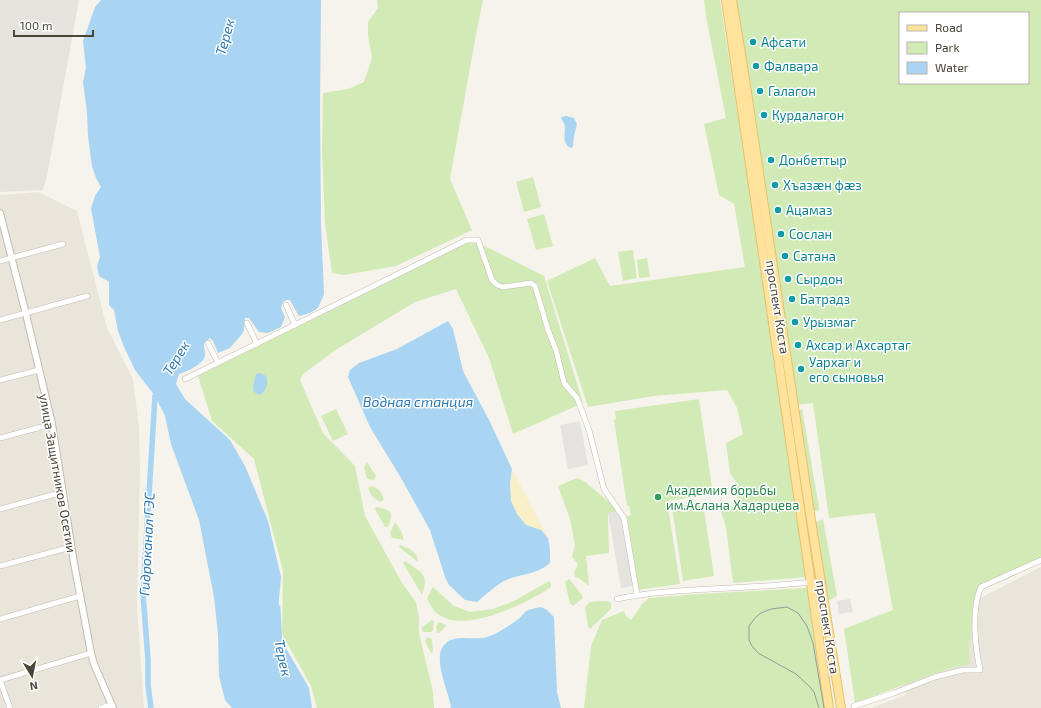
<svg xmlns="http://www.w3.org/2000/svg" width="1041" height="708" viewBox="0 0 1041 708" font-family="'Exo 2',sans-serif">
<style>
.residential{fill:#eae5da}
.industrial{fill:#e6e2dd}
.green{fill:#d2eab5;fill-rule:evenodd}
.sand{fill:#f9efc9}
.parking{fill:#e5e3e0}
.water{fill:#a9d4f2}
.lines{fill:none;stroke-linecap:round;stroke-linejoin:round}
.canal{stroke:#a9d4f2;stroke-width:5.5}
.river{stroke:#a9d4f2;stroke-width:9}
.minor-casing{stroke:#c2bbae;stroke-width:6}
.tertiary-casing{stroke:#c2bbae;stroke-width:8}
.primary-casing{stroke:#e6c16a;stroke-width:10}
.minor{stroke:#fff;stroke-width:5}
.tertiary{stroke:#fff;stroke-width:6}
.primary{stroke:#ffe39c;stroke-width:8}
.tram{stroke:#9a9a9a;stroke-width:1}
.culture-dot{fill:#0f9aa8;stroke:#fff;stroke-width:1.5}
.leisure-dot{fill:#2e9e5b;stroke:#fff;stroke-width:1.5}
.labels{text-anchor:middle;stroke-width:3;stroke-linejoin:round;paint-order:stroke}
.culture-label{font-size:13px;fill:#0d838f;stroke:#fff;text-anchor:start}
.street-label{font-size:13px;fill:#4b4439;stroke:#fff}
.leisure-label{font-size:13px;fill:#27864d;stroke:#fff;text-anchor:start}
.water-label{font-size:14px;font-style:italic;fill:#2e7ab2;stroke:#fff}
</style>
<rect width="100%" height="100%" fill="#f6f3ec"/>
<g class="residential">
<path d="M39 192 77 211 107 328 133 379 139 427 140 470 137 607 144 708H0V195Z"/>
<path d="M1041 567V708H871L906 695 897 617 982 597Z"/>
</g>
<path class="industrial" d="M0 0H79L47 176 43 190 0 192Z"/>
<g class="green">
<path d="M377 0H483L477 29 450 179 472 230 396 266 344 275 332 273 325 224 322 150 323 93 348 89 364 82 372 58 368 35V22L378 8Z"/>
<path d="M704 0H720L761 265 807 577 733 583 726 527 721 512 738 503 736 482 730 473 726 443 743 434 737 408 727 390 654 396 588 407 547 281 595 258 610 286 745 267 734 204 719 195 704 124 726 118 707 22Z"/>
<path d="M737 0H1041V558L977 589 969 649 970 664 947 669 855 703 844 629 893 610 875 513 829 518 813 403 797 405 740 26ZM900 13H1028V83H900Z"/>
<path d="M533 177 541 207 524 212 516 182Z"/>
<path d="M544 214 553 246 536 250 527 219Z"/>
<path d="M473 240 544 276 583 403 513 434 489 358 456 289 415 302 334 351 303 374 300 380 323 433 355 466 365 516 402 583 416 602 419 618V633L433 692 434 708H317L311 686 282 634 283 571 254 459 212 421 198 376Z"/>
<path d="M633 250 637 278 623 281 618 252Z"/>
<path d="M647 258 650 277 639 278 637 260Z"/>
<path d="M699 399 713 494 667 501 680 584 638 590 627 516 631 515 629 506H627L614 420 616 419 615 411Z"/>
<path d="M336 409 348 434 333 441 321 416Z"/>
<path d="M802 409 819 507V510L816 511H814L798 411Z"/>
<path d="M367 462 376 476 374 480 367 479 364 467Z"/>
<path d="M577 478 584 481 620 511 608 514 609 553 586 556 589 586 579 578 575 577 574 573 578 564 572 557 575 545 570 519 558 486Z"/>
<path d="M371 486C379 488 381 492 384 499L381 502C373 499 371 495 368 488Z"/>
<path d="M703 503 714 576 683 581 672 507Z"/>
<path d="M376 507C392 510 394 512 388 527H385L375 509Z"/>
<path d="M823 519 837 596 830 600 827 599 815 523Z"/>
<path d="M395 522 401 531 404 540 392 538 390 533Z"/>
<path d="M400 545C409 548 418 552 418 562L399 547Z"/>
<path d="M405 561C421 573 430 573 422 595L403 563Z"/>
<path d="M569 579 582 595 583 598 573 606 570 604 565 582Z"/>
<path d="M549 581 551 583V587C530 602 474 628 448 619 437 616 431 608 427 598L433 587 454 606 470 612 493 609 514 601Z"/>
<path d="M807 588 824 708H584L591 646 602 620 624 611 626 616 631 620 642 604 649 598 699 594Z"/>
<path d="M603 601H608L611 603V609L590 629 588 626 585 607 590 602Z"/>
<path d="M432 620 434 622 433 630 432 632H423L421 628Z"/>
<path d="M439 622 446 625V626L439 633H437L436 626Z"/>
<path d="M427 637 432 639 433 652 431 653 425 641Z"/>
</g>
<path class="sand" d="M512 469 548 538 541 530 526 525 517 514 511 501 510 483Z"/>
<g class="parking">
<path d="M580 421 588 465 568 469 560 425Z"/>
<path d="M620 511 633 586 621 588 608 513Z"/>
<path d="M850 599 853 612 839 614 837 601Z"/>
</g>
<g class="water">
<path d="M101 0H321L320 111 321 225 324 294 318 308 310 313 299 316 290 300H287L283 302 281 308 285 317 281 327 268 333 259 332 249 318H245L244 330 242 334 230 348 218 353 213 341 210 338C200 345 205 345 205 354 206 363 186 372 179 374L176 384 185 399 230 440 245 466 268 521 281 577 276 631 309 688 312 708H232L225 700 219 676 218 634 214 597 199 520 171 444 165 416 155 396 135 370 124 347 118 331 114 310 109 305V282L99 276 97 266 100 257 91 208 95 196 101 187 96 178 92 166 88 136 87 113 83 82 86 68 83 41 95 7Z"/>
<path d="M566 116 574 118 577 124 574 136 573 147 570 148C562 143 565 134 565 126 564 123 562 120 561 117Z"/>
<path d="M448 321 453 329 463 371 489 420 512 469 510 483 511 501 517 514 526 525 541 530 548 538 550 549V563C535 576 520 573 504 581 494 587 485 595 477 602L465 600 449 585 445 577 430 530 401 478 370 427 348 377 350 370 359 363 397 349Z"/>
<path d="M260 373 266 376C269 383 266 391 260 395L254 392 253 387 256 374Z"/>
<path d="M541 607 547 610 554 617 557 692 561 708H451C449 689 425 647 454 639 465 636 478 641 490 636 500 632 509 626 517 620 520 618 523 614 526 611 530 609 536 608 541 607Z"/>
</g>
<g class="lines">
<path class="canal" d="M151 708 148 685V660L143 593 155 396 158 390"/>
<path class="river" d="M276 608 278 647"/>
<g class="minor-casing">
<g id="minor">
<path d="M0 261 63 244"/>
<path d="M286 305 295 325"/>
<path d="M0 320 87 296"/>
<path d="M247 323 257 344"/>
<path d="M208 343 218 363"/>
<path d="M185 379 467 240H478L492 280 497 285 503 287 531 283 535 286 548 330 556 350 564 383 577 398 589 430 604 489 624 518 637 595"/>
<path d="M0 380 39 370"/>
<path d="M0 438 52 424"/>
<path d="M0 509 63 492"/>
<path d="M0 566 71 547"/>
<path d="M617 599C660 590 703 590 747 587 772 586 796 583 820 582"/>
<path d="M0 619 80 596"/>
<path d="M0 680 91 653"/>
<path d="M0 680 10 708"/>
<path d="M101 708 111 705"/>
<path d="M854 708V706L894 693 935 677 963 670H980C975 646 971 609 981 587L1041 560"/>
</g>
</g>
<g class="tertiary-casing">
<path id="tertiary" d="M0 213 26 314 52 424 74 563 91 653 94 664 113 708"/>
</g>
<g class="primary-casing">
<g id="primary">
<path d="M726 0 829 708"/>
<path d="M732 0 743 66 811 520 841 708"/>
</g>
</g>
<use href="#minor" class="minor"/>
<use href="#tertiary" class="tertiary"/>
<use href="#primary" class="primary"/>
<path class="tram" d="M819 708 814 692 810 687 796 674 758 653 752 646 749 640V626L755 618 761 613 771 609 787 607 798 613 807 626 813 643 824 708"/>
</g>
<g class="culture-dot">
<circle cx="753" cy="42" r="4"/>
<circle cx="756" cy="66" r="4"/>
<circle cx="760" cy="91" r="4"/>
<circle cx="764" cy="115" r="4"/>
<circle cx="771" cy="160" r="4"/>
<circle cx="775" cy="185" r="4"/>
<circle cx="778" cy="210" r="4"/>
<circle cx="781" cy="234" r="4"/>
<circle cx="785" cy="256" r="4"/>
<circle cx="788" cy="279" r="4"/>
<circle cx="792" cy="299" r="4"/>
<circle cx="795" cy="322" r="4"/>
<circle cx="798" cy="345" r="4"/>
<circle cx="801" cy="369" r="4"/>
</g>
<circle class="leisure-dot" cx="658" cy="497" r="4"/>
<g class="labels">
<g class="culture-label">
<text x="761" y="47">Афсати</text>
<text x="764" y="71">Фалвара</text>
<text x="768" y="96">Галагон</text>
<text x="772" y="120">Курдалагон</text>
<text x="779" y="165">Донбеттыр</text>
<text x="783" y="190">Хъазæн фæз</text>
<text x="786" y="215">Ацамаз</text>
<text x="789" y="239">Сослан</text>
<text x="793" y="261">Сатана</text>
<text x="796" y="284">Сырдон</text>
<text x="800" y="304">Батрадз</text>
<text x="803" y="327">Урызмаг</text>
<text x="806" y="350">Ахсар и Ахсартаг</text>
<text x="809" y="367">Уархаг и<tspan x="809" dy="15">его сыновья</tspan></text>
</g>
<g class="street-label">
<text transform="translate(778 307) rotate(81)" y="5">проспект Коста</text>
<text transform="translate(58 473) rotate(80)" y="5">улица Защитников Осетии</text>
<text transform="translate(828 627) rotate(81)" y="5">проспект Коста</text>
</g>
<g class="leisure-label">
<text x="666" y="495">Академия борьбы<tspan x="666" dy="15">им.Аслана Хадарцева</tspan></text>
</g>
<g class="water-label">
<text transform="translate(225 37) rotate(-74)" y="5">Терек</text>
<text transform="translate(176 358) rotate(-58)" y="5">Терек</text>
<text x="418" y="407">Водная станция</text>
<text transform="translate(147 544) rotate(-87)" y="5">Гидроканал ГЭС</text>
<text transform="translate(283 658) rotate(78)" y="5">Терек</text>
</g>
</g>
<rect x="899" y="12" width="130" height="72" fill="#ffffff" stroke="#b7b4b0"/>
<rect x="907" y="25" width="20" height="6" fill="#ffe39c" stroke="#b7b4b0"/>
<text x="935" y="32" font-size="12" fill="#4b4439">Road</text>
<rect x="907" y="42" width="20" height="12" fill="#d2eab5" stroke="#b7b4b0"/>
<text x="935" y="52" font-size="12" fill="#4b4439">Park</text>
<rect x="907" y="62" width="20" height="12" fill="#a9d4f2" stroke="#b7b4b0"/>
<text x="935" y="72" font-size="12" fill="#4b4439">Water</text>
<g transform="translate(32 676) rotate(170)" stroke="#ffffff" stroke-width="3" paint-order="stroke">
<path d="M0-3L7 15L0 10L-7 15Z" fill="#4b4439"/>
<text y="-6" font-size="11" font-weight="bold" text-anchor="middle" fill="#4b4439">N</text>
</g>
<path d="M14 30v6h79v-6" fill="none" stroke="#4b4439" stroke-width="2"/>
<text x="20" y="30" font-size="12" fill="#4b4439" stroke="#ffffff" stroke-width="3" paint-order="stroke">100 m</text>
</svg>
